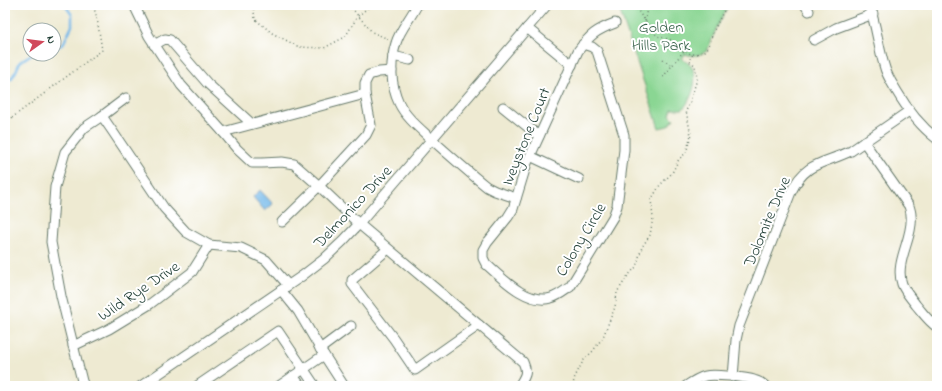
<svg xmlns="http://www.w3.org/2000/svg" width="942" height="391" viewBox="0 0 942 391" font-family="'Indie Flower',sans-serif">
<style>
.green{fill:#8ad693;stroke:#548a64}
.water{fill:#72b8e9;stroke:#487a8e}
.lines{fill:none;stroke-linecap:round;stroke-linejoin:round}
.stream{stroke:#72b8e9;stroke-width:2.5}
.minor-casing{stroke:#677a6b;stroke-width:11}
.path{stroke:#677a6b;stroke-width:1.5;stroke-dasharray:1 3;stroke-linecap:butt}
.minor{stroke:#fff;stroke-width:9}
.labels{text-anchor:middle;stroke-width:4;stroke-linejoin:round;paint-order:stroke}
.park-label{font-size:16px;fill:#3a634c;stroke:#fff}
.street-label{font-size:16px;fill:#1f3d34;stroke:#fff}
</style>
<rect width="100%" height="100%" fill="#fff"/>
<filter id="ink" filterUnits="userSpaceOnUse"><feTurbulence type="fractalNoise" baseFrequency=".025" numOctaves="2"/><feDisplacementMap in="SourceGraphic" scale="8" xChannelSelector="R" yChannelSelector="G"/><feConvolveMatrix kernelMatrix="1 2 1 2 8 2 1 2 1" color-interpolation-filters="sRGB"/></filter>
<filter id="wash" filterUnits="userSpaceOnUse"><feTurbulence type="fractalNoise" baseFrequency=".012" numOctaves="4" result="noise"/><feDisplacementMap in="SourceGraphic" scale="16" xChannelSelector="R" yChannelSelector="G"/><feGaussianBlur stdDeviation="0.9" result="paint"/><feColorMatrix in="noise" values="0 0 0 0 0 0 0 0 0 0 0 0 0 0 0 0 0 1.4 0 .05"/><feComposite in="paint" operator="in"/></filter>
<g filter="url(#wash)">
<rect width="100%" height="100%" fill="#eeead2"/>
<path class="green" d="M618 5H729L717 27 707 51C700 55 693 57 685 54L682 59C686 62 691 64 693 70 698 81 691 100 683 109H672L670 115 674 119 668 126 659 128Z"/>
<path class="water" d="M260 190 273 204 265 211 253 197Z"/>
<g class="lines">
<g class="stream">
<path d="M54 48H56L63 44 72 26V15L65 5"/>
<path d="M5 79H11L16 71 20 62 27 57 32 54"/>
</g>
</g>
</g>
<g filter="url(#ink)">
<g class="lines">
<g class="minor-casing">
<g id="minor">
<path d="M134 5 149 36 181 85 223 132 237 149 252 163H262L282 162 294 164 319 186 359 224 523 362C528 373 525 376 519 386"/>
<path d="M417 5C411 18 400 29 396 43 390 62 390 84 399 103 405 116 418 127 429 137 448 154 467 171 487 187L495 191 516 198"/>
<path d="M805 5 809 11"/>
<path d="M869 5C876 24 878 45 884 65 886 74 891 82 896 90 907 109 919 125 937 139"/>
<path d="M527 28 572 65"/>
<path d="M814 40 836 28 873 14"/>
<path d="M583 44 592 47 597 51 624 135V150L617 206 613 217 570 287C564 291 558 296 551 298 527 305 502 278 486 264L483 258V250L487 243 508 217 513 209 527 163 578 51C590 35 596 30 615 23"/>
<path d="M154 45 165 39 170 40 207 83 252 124"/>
<path d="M393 56 410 60"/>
<path d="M503 107 539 136"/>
<path d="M102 116 126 98"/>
<path d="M223 132 365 94"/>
<path d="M864 142 909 206C910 209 911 212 911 215 914 237 894 262 902 284 905 292 911 298 916 305 923 313 928 321 937 327"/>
<path d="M530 156 579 179"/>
<path d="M282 222 319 186 366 135 371 125 365 94V83L369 75 379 72 392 71"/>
<path d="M388 249 352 280V284L394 339 415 370 479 325"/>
<path d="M281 290 298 311 324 355 344 386"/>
<path d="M73 346 109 329 150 304 192 272 209 245"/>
<path d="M320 349 351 326"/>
<path d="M293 376 301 386"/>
<path d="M733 377 736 340 739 326 791 192C806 161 824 164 851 151L909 111"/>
<path d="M84 386 82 381 61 296 51 242 55 187 65 152 84 128 102 116 113 132 164 208 186 232 209 245 241 248 266 260 288 285"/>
<path d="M141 386 302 276 324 259 343 241 359 224 547 5"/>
<path d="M197 386 278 331 315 386"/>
<path d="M279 386 324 355"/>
<path d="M686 386C692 382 698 378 705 376 713 374 747 377 754 380 758 381 762 383 765 386"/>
</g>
</g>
<g class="path">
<path d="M253 5 255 19 272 33 299 47 324 48 345 37 358 16 371 5"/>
<path d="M349 5 372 32 388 39"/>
<path d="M634 5 645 21 657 36 672 40 688 53 692 54H697L705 51 709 46 713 32 722 14 728 5"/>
<path d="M659 5 663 8"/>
<path d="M635 7H647"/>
<path d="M645 21 647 7 649 5"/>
<path d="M663 59 672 66"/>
<path d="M663 77 690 43"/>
<path d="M5 140 9 120 102 50 97 18 93 5"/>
<path d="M5 289 8 303 5 327"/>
<path d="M573 386 574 379 583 361 593 351 603 337 615 307 617 292 622 285 626 278 636 267 642 247 650 235 653 218 651 200 660 185 672 173 679 159 686 153 691 135 686 111 690 102 697 79 695 65 689 61 693 54"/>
</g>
<use href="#minor" class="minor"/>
</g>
</g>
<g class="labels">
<g class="park-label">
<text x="661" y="32">Golden<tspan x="661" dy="18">Hills Park</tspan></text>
</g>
<g class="street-label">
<text transform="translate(525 136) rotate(-68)" y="6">Iveystone Court</text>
<text transform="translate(352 206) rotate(-47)" y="6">Delmonico Drive</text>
<text transform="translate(766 221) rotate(-67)" y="6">Dolomite Drive</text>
<text transform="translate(580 239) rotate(-59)" y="6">Colony Circle</text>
<text transform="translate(138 290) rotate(-34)" y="6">Wild Rye Drive</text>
</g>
</g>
<rect width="942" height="391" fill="none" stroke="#fff" stroke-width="20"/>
<g transform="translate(42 42) rotate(76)"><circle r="19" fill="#ffffff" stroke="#a5b1ae"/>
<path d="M0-3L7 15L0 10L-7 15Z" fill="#d1495b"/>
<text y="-6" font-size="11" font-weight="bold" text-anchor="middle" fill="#1f3d34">N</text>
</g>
</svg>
